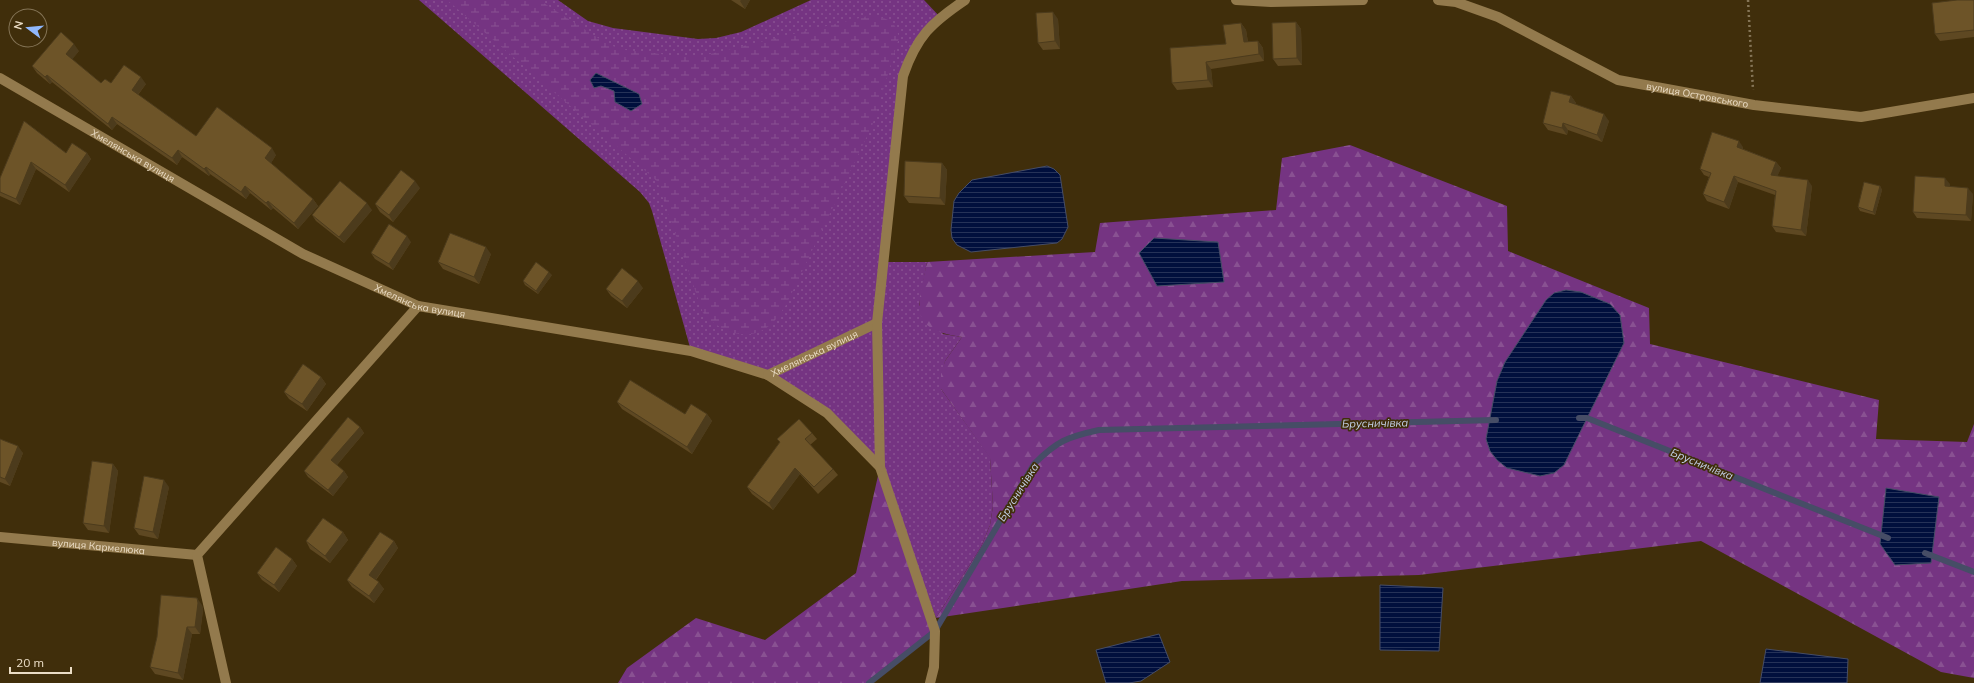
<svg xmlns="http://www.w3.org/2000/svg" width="1974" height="683" viewBox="0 0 1974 683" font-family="Mulish,sans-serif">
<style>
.grass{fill:url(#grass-dots)}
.forest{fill:url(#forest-firs)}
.wetland{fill:url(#wetland-marsh)}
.water{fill:url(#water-rules);stroke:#464d66}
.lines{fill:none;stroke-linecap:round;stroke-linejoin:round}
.stream{stroke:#464d66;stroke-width:6}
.path{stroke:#857557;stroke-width:2.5;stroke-dasharray:2 3;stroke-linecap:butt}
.minor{stroke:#937a4d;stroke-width:10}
.wall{fill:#5e4822}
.shaded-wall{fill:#4c3b1c}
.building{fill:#6d5428;stroke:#4c3b1c}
.labels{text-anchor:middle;stroke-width:3.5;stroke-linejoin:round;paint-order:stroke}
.street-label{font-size:10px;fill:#ebddc6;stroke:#402e0b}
.water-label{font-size:11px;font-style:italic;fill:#c4d2ea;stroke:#402e0b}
</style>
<defs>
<pattern id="grass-dots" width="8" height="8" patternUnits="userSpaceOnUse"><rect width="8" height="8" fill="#753482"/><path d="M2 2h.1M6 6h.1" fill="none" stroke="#895192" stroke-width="1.8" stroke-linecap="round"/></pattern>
<pattern id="forest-firs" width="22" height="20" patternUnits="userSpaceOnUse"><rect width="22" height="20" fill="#753482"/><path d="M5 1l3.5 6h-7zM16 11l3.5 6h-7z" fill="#895192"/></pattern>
<pattern id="wetland-marsh" width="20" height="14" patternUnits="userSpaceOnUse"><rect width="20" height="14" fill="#753482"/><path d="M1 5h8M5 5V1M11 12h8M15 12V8" fill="none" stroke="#895192"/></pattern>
<pattern id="water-rules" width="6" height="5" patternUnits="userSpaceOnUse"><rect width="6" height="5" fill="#000f3d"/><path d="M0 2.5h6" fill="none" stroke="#253258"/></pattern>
</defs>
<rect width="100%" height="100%" fill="#402e0b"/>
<path class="grass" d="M419 0H558L588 21 613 28 698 39 716 38 741 32 811 0H924L940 17 910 56 884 262H927L919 305 943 334 962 337 945 361 941 389 990 457 993 506 990 525 981 547 936 618 880 467 827 413 785 385 691 351 652 211 649 203 640 192Z"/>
<g class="forest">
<path d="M1350 145 1507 206 1508 251 1649 308 1650 344 1879 400 1876 439 1967 442 1974 424V678L1941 672 1701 541 1419 575 1182 581 936 618 981 547 990 525 993 506 990 458 941 389V375L945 361 962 337C906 329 918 306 927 262L1095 252 1100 223 1276 210 1282 158Z"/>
<path d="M880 467 935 631 869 683H618L627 668 696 618 765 640 856 573Z"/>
</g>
<path class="wetland" d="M447 0H539L609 45 626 50 669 55 690 56 710 54 868 16C886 17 896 20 899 38L872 126 786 305C780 314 774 323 765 329 743 342 718 330 703 313L657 181Z"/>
<g class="water">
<path d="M596 73 639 94 642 104 631 111 615 102 614 91 601 86 594 88 590 80Z"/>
<path d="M1047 166 1054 169 1060 175 1068 227 1062 239 1057 243 971 252 957 245 952 238 951 230 954 201 959 193 972 180Z"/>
<path d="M1154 238 1218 242 1224 282 1157 286 1139 253Z"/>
<path d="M1566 290 1581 292 1610 304 1620 315 1624 343 1564 465 1554 473 1540 476 1507 468 1497 460 1490 451 1486 439 1497 381 1505 362 1546 300 1554 293Z"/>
<path d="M1886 488 1939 497 1931 563 1895 565 1880 544Z"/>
<path d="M1380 585 1443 588 1439 651 1380 650Z"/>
<path d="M1159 634 1170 662 1141 681 1129 683H1106L1096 650Z"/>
<path d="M1766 649 1848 659 1847 683H1760Z"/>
</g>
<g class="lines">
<g class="stream">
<path d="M1579 418H1587L1888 538"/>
<path d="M1925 553 1974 572"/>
<path d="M869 683 935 631 1034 464C1057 441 1067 437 1099 430L1496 420"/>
</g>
<path class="path" d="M1748 0 1753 90"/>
<g class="minor">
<path d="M1236 0 1271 2 1363 0"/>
<path id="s1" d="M1438 0 1456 2 1498 17 1618 80 1754 105 1861 117 1974 98"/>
<path id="s2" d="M0 78 303 254 418 306 691 351 768 375 877 323"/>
<path d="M768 375 827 413 880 467 935 631 934 667 930 683"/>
<path d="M880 467 877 323 903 76C917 36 931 23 965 0"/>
<path id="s3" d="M0 537 197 555"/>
<path d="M226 683 197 555 418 306"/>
</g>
</g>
<g class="wall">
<path d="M731 0H750L745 9Z"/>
<path d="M1974 0V37L1940 41 1935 34Z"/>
<path d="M1058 19 1060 49 1043 50 1038 43Z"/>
<path d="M1296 22 1301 29 1302 65 1278 66 1273 59Z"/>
<path d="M1241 23 1246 30 1248 42 1258 41 1263 48 1264 61 1211 69 1213 87 1177 90 1172 83 1226 44Z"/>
<path d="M79 51 72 59 101 83 146 84 138 95 196 136 276 155 271 163 313 199 318 206 298 229 273 208 271 210 250 193 246 199 210 174 209 176 182 157 177 165 117 124 112 130 52 82 50 84 37 73 32 66Z"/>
<path d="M1571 96 1576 103 1575 104 1609 121 1602 142 1568 130 1567 135 1548 130 1543 123Z"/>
<path d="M24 121 66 153H87L91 159 69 192 36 169 20 205 0 196V178Z"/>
<path d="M1743 147V149L1776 162 1781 168 1777 176 1812 186 1806 236 1776 232 1772 226 1775 195 1738 182 1729 209 1707 201 1703 194 1709 177 1704 175 1700 169Z"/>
<path d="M942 163 947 170 945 205 909 203 904 196Z"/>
<path d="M1950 184 1949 187 1973 194 1971 221 1917 218 1913 212Z"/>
<path d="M1880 186 1882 190 1875 215 1860 211 1858 207Z"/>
<path d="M420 188 393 222 380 212 375 204Z"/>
<path d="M372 210 344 243 316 221 312 215Z"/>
<path d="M411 242 393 270 375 259 371 253Z"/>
<path d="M491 254 479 284 443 269 438 262Z"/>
<path d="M552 275 538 294 525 285 523 281Z"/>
<path d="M643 288 627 308 611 296 606 289Z"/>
<path d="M321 377 326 384 307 411 289 399 284 392Z"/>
<path d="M617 402 685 414H707L712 421 692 454 622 409Z"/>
<path d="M360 427 364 433 337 465 344 471 348 477 333 496 308 477 304 471Z"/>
<path d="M812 433 817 439 810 445 833 469 838 475 818 494 800 474 773 510 752 494 747 487 780 442 777 439Z"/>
<path d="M0 439 23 453 10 486 0 482Z"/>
<path d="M113 464 118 471 109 533 88 530 83 523Z"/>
<path d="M169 487 158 539 139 535 134 528Z"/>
<path d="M343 532 348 540 330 563 310 549 306 541Z"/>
<path d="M394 541 398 548 376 580 384 589 374 603 352 587 347 580Z"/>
<path d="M292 559 297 566 279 592 262 580 257 573Z"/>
<path d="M202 605 203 610 200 634H192L183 680 155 674 150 667Z"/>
</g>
<g class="shaded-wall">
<path d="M741 0H750L745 9 740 1Z"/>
<path d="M1053 12 1058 19 1060 49 1055 41Z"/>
<path d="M1296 22 1301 29 1302 65 1297 58Z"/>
<path d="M1241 23 1246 30 1249 49 1244 42Z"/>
<path d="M1258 41 1263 48 1264 61 1259 54Z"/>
<path d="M74 44 79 51 71 61 66 54Z"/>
<path d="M1206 62 1211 69 1213 87 1208 80Z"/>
<path d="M47 75 52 82 50 84 45 77Z"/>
<path d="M141 77 146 84 136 97 132 90Z"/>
<path d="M1571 96 1576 103 1574 109 1569 102Z"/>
<path d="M1604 114 1609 121 1602 142 1597 135Z"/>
<path d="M112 117 117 124 112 130 108 124Z"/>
<path d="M1563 123 1568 130 1567 135 1562 128Z"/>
<path d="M1739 141 1743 147 1741 153 1737 147Z"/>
<path d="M272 148 276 155 270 165 265 158Z"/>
<path d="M178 150 182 157 177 165 172 158Z"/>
<path d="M87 153 91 159 69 192 65 185Z"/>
<path d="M31 162 36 169 20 205 16 199Z"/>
<path d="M1776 162 1781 168 1775 182 1771 175Z"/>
<path d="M942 163 947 170 945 205 940 198Z"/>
<path d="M206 167 210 174 209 176 204 169Z"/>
<path d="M1734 176 1738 182 1729 209 1724 202Z"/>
<path d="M1945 178 1950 184 1949 192 1945 186Z"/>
<path d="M1808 180 1812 186 1806 236 1801 230Z"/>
<path d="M415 181 420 188 393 222 389 215Z"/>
<path d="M245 186 250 193 246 199 241 192Z"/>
<path d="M1880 186 1882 190 1875 215 1873 212Z"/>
<path d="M1968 188 1973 194 1971 221 1966 215Z"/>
<path d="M313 199 318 206 298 229 294 223Z"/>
<path d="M268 201 273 208 271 210 266 203Z"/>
<path d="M367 203 372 210 344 243 339 237Z"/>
<path d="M407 236 411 242 393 270 389 264Z"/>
<path d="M486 247 491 254 479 284 474 277Z"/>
<path d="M549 272 552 275 538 294 536 291Z"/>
<path d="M638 281 643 288 627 308 622 301Z"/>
<path d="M321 377 326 384 307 411 302 404Z"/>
<path d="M707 414 712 421 692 454 687 447Z"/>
<path d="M360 427 364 433 336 466 331 460Z"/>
<path d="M18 446 23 453 10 486 5 479Z"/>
<path d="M113 464 118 471 109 533 104 526Z"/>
<path d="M795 468 800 474 773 510 769 503Z"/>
<path d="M344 471 348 477 333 496 328 490Z"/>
<path d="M164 480 169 487 158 539 153 532Z"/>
<path d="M343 532 348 540 330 563 325 556Z"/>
<path d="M394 541 398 548 374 582 369 575Z"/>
<path d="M292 559 297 566 279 592 274 585Z"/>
<path d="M379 582 384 589 374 603 369 596Z"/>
<path d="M197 598 202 605 203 610 200 634 195 627Z"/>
<path d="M187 627 192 634 183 680 178 673Z"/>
</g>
<g class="building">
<path d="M1957 0H1974V30L1935 34 1932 3Z"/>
<path d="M1053 12 1055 41 1038 43 1036 13Z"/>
<path d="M1296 22 1297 58 1273 59 1272 23Z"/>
<path d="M1241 23 1244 42 1258 41 1259 54 1206 62 1208 80 1172 83 1170 48 1226 44 1223 25Z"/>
<path d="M61 32 74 44 66 54 101 83 105 79 111 83 124 65 141 77 132 90 196 136 217 107 272 148 265 158 313 199 294 223 268 201 266 203 245 186 241 192 206 167 204 169 178 150 172 158 112 117 108 124 47 75 45 77 32 66Z"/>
<path d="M1551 91 1571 96 1569 102 1604 114 1597 135 1563 123 1562 128 1543 123Z"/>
<path d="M24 121 66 153 72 143 87 153 65 185 31 162 16 199 0 192V178Z"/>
<path d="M1712 132 1739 141 1737 147 1776 162 1771 175 1808 180 1801 230 1772 226 1776 191 1734 176 1724 202 1703 194 1711 173 1700 169Z"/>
<path d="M905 161 942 163 940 198 904 196Z"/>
<path d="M401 170 415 181 389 215 375 204Z"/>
<path d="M1915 176 1945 178V186L1968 188 1966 215 1913 212Z"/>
<path d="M340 181 367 203 339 237 312 215Z"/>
<path d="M1864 182 1880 186 1873 212 1858 207Z"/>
<path d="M389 224 407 236 389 264 371 253Z"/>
<path d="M450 233 486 247 474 277 438 262Z"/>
<path d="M536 262 549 272 536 291 523 281Z"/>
<path d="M622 268 638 281 622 301 606 289Z"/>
<path d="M303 364 321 377 302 404 284 392Z"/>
<path d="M630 380 685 414 691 404 707 414 687 447 617 402Z"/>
<path d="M348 417 360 427 331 460 344 471 328 490 304 471Z"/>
<path d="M799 419 812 433 805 439 833 469 814 487 795 468 769 503 747 487 780 442 777 439Z"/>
<path d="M0 439 18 446 5 479 0 477Z"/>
<path d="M92 461 113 464 104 526 83 523Z"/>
<path d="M144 476 164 480 153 532 134 528Z"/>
<path d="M323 518 343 532 325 556 306 541Z"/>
<path d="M380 532 394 541 369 575 379 582 369 596 347 580Z"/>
<path d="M276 547 292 559 274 585 257 573Z"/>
<path d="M161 595 197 598 198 603 195 627H187L178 673 150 667 157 637Z"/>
</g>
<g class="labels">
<g class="street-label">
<text dy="4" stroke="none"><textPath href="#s1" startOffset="279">вулиця Островського</textPath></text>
<text dy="4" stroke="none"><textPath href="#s2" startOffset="154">Хмелянська вулиця</textPath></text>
<text dy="4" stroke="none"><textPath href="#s2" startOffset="477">Хмелянська вулиця</textPath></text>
<text dy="4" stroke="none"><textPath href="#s2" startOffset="885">Хмелянська вулиця</textPath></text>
<text dy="4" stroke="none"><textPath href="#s3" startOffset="99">вулиця Кармелюка</textPath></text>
</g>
<g class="water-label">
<text transform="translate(1375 423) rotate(-1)" y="4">Брусничівка</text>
<text transform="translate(1702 464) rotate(22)" y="4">Брусничівка</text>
<text transform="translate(1018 492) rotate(-58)" y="4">Брусничівка</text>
</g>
</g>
<g transform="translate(28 28) rotate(286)"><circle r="19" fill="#402e0b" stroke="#847456"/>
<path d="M0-3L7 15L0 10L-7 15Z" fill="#90b8fd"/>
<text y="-6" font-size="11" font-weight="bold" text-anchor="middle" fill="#ebddc6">N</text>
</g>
<path d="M10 667v6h61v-6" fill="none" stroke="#ebddc6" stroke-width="2"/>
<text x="16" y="667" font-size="12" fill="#ebddc6" stroke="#402e0b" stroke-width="3" paint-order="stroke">20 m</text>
</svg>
